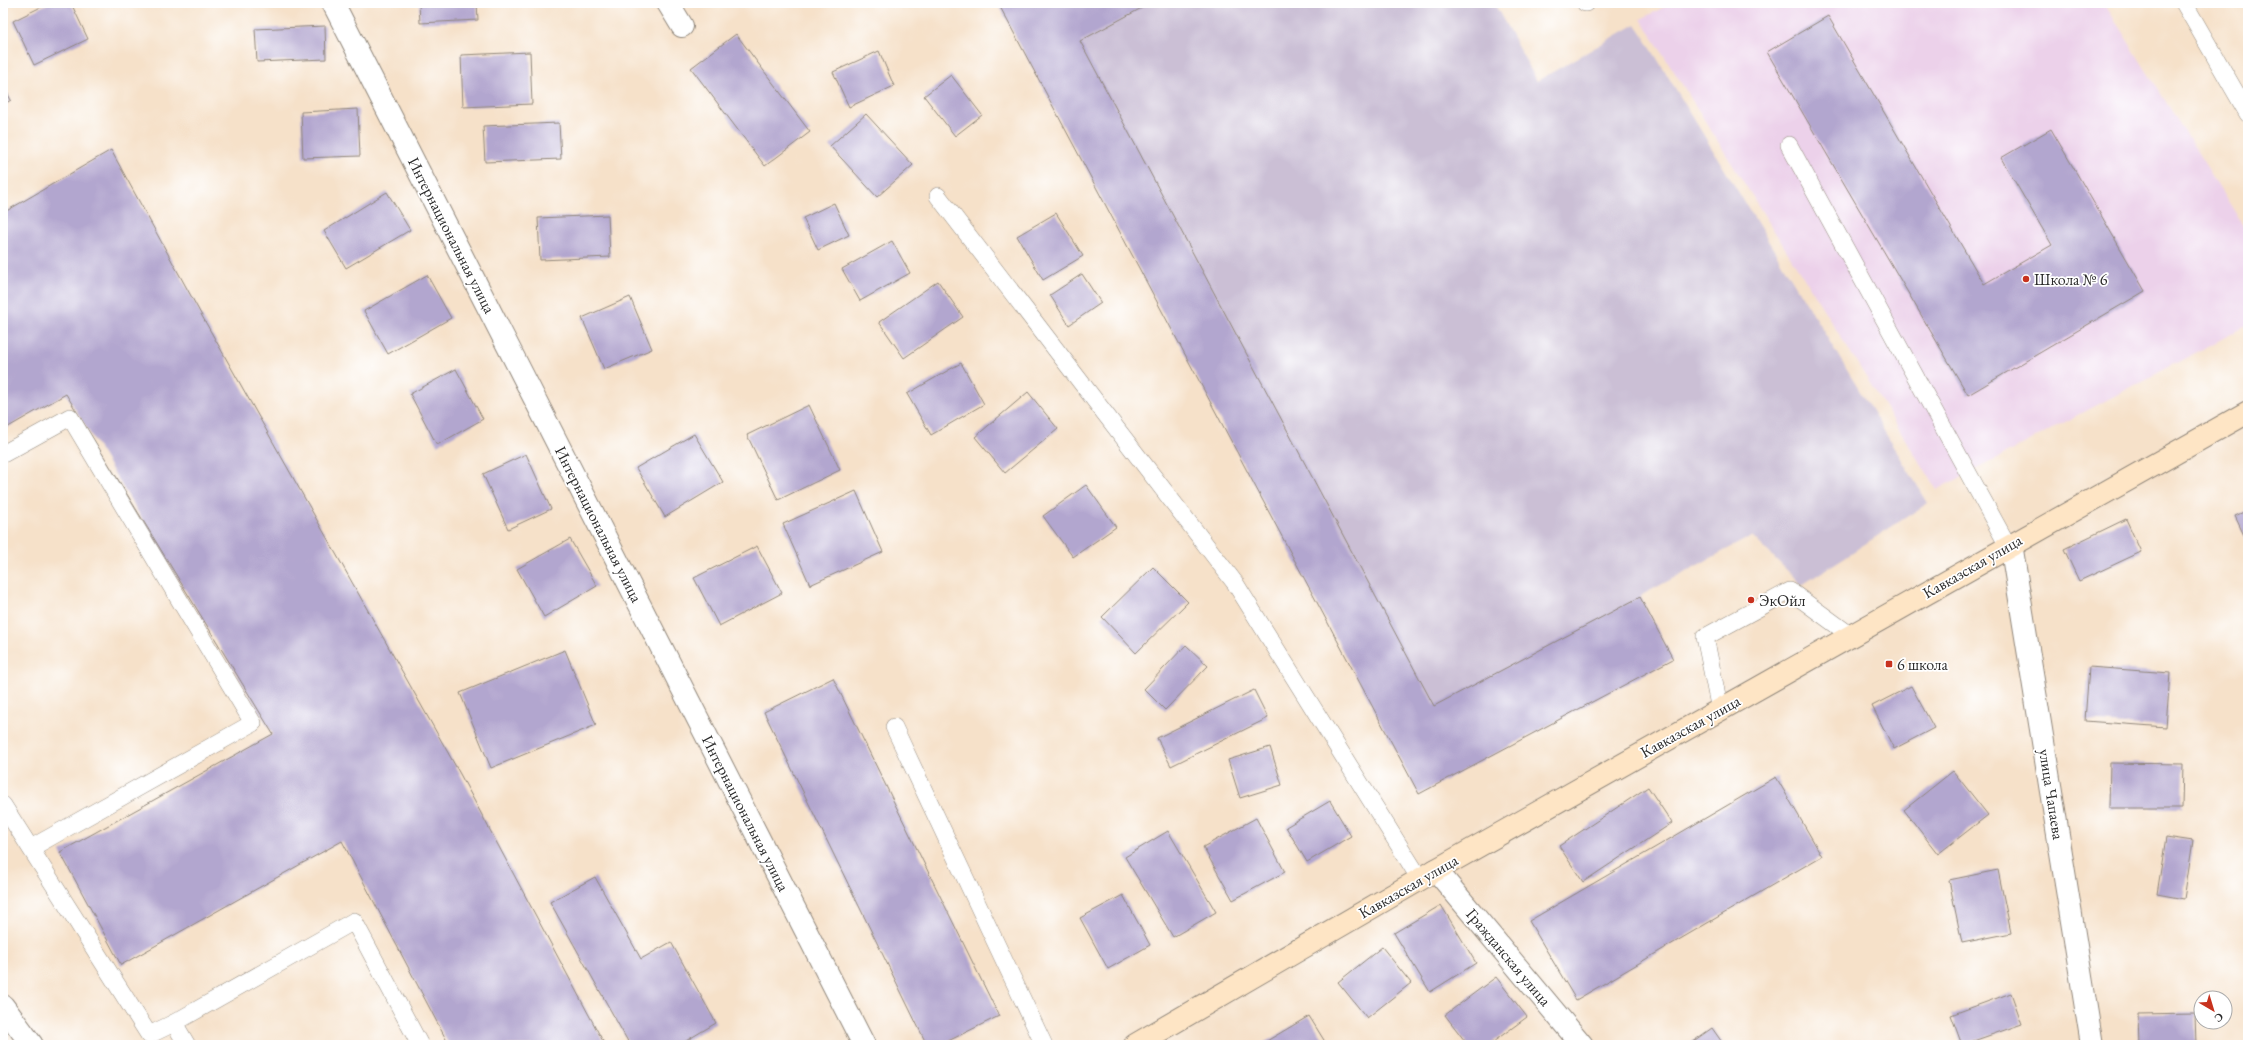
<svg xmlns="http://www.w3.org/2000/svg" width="2251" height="1048" viewBox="0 0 2251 1048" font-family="'EB Garamond',serif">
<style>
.built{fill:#ecd1ea}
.industrial{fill:#cbbfd5}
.building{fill:#b2a6cf}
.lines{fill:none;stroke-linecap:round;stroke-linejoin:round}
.service-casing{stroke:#90867a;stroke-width:18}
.minor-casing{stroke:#90867a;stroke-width:24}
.tertiary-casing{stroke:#90867a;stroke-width:24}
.secondary-casing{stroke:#90867a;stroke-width:24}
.service{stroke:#fff;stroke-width:17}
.minor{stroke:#fff;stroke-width:22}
.tertiary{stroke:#fff;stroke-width:22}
.secondary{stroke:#fee5c5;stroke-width:22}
.poi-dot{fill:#c8321e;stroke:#fff;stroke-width:1.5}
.labels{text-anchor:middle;stroke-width:3.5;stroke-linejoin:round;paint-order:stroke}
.street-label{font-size:16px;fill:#2b2b2b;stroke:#fff}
.poi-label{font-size:16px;fill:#2b2b2b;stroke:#fff;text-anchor:start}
</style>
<rect width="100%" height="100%" fill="#fff"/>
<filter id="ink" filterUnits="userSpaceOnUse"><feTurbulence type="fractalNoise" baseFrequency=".025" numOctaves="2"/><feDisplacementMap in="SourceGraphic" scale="8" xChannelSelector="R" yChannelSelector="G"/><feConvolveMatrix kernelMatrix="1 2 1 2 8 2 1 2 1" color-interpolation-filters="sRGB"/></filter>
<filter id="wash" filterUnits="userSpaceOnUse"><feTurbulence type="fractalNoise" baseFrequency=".012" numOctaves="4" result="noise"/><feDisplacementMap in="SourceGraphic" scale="16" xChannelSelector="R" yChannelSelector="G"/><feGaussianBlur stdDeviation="0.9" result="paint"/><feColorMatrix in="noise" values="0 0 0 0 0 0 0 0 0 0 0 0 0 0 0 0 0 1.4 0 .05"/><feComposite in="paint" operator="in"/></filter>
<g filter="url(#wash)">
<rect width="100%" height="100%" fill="#f6e1c9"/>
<path class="built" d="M1672 3H2104L2248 233V325L1937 490 1641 19Z"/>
<path class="industrial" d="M998 3H1494L1537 81 1636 24 1928 503 1802 585 1752 536 1640 596 1673 659 1419 794Z"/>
<g id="blocks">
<g class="building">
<path d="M49 3H71L88 39 34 65 13 21Z"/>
<path d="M419 3H477L478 20 420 23Z"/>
<path d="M998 3H1151L1080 41 1434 706 1640 597 1673 659 1419 794Z"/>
<path d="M1828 16 1984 284 2052 245 2001 158 2051 129 2145 291 1968 395 1767 52Z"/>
<path d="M325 26 326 59 257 62 255 29Z"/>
<path d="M736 34 810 132 765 166 691 68Z"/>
<path d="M879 51 894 86 849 107 833 72Z"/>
<path d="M530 52 532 104 463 107 461 55Z"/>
<path d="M951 75 982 115 955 136 924 96Z"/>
<path d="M3 85 11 100 3 105Z"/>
<path d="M358 109 360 156 303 158 301 112Z"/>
<path d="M866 114 913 165 877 197 830 146Z"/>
<path d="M559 123 561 159 485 162 483 126Z"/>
<path d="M111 150 202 316 460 774 605 1045H449L342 841 121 965 60 852 273 734 66 394 3 430V213Z"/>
<path d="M387 192 410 230 346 268 324 231Z"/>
<path d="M834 203 849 235 818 250 803 218Z"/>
<path d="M1056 213 1083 256 1043 280 1017 236Z"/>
<path d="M608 215 610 257 540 260 538 218Z"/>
<path d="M892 241 910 273 860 301 842 269Z"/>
<path d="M1082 274 1101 303 1069 325 1050 295Z"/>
<path d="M427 275 451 318 388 354 364 311Z"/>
<path d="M938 281 963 317 904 358 879 322Z"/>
<path d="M630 297 652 349 604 369 582 318Z"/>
<path d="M961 363 984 404 931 435 907 394Z"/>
<path d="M456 369 483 419 437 445 410 394Z"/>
<path d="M1028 392 1058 429 1005 473 975 437Z"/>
<path d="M809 405 840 470 778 500 747 435Z"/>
<path d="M694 434 723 482 665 517 636 468Z"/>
<path d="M526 454 551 509 508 529 483 474Z"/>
<path d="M1086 485 1116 527 1073 557 1043 516Z"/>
<path d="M856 491 883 552 810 585 783 524Z"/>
<path d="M2248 510V544L2235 516Z"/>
<path d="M2126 519 2141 552 2079 581 2064 549Z"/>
<path d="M570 539 597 586 544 617 517 569Z"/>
<path d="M757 546 782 593 719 626 694 578Z"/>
<path d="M1153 567 1188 602 1136 653 1102 617Z"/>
<path d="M1186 645 1208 666 1165 710 1144 689Z"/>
<path d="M565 650 596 725 491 768 460 693Z"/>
<path d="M2089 667 2170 673 2166 727 2085 721Z"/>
<path d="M833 678 999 1016 940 1045H927L764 712Z"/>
<path d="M1911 686 1934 728 1894 749 1872 706Z"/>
<path d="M1254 690 1268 718 1171 766 1157 738Z"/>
<path d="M1270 747 1282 785 1240 798 1228 760Z"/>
<path d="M2110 763 2183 764 2182 808H2109Z"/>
<path d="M1953 771 1988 815 1938 854 1904 810Z"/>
<path d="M1776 777 1822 856 1576 1000 1529 921Z"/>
<path d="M1648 787 1672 823 1583 882 1559 846Z"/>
<path d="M1330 801 1351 836 1307 862 1286 827Z"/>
<path d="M1256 818 1285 872 1233 900 1203 847Z"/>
<path d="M1168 831 1216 912 1173 937 1125 857Z"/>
<path d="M2166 837 2193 841 2184 899 2157 894Z"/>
<path d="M1998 870 2011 933 1962 943 1949 880Z"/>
<path d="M595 877 641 959 671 942 716 1023 679 1045H630L550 902Z"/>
<path d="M1123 895 1150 945 1108 969 1080 918Z"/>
<path d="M1441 905 1476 963 1430 992 1394 933Z"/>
<path d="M1382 947 1411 983 1367 1018 1338 982Z"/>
<path d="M1496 977 1527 1017 1489 1045H1468L1445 1015Z"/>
<path d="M2011 993 2022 1024 1962 1045 1951 1015Z"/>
<path d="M2195 1013 2196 1045H2139L2138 1014Z"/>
<path d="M1309 1016 1327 1045H1260Z"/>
<path d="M1712 1028 1724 1045H1688Z"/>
</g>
</g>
</g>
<g filter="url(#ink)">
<use href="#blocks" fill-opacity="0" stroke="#90867a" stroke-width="1"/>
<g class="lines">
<g class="service-casing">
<g id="service">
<path d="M1585 3H1586"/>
<path d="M2184 3 2248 114"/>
<path d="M1789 145 2008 546"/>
<path d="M938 196 1235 583 1420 879"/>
<path d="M3 454 70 417 253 723 31 848"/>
<path d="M1720 710 1705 637 1790 591 1850 635"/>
<path d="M894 727 1044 1045"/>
<path d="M3 805 149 1035 174 1023 354 921 420 1045"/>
<path d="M174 1023 187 1045"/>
</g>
</g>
<g class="minor-casing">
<g id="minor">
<path d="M668 3 682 26"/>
<path d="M2011 544 2092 1045"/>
<path d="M3 1006 32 1045"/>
</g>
</g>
<g class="tertiary-casing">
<g id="tertiary">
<path d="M333 3 864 1045"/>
<path d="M1436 870 1582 1045"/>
</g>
</g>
<g class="secondary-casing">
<path id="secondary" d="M1135 1045 1436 870 2248 412"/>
</g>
<use href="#service" class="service"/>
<use href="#minor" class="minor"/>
<use href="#tertiary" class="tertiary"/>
<use href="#secondary" class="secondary"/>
</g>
</g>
<g class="poi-dot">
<circle cx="2026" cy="279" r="4"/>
<circle cx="1751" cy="600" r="4"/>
<rect x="1885" y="660" width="8" height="8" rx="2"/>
</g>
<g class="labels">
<g class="street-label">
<text transform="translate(452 235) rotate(63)" y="6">Интернациональная улица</text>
<text transform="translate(599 524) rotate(63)" y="6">Интернациональная улица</text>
<text transform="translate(1972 566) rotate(-30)" y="6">Кавказская улица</text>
<text transform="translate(1690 726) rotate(-29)" y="6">Кавказская улица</text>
<text transform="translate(2052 794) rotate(81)" y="6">улица Чапаева</text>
<text transform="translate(746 813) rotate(63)" y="6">Интернациональная улица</text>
<text transform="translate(1408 886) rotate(-30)" y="6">Кавказская улица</text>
<text transform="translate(1509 957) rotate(50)" y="6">Гражданская улица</text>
</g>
<g class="poi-label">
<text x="2034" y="285">Школа № 6</text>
<text x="1759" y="606">ЭкОйл</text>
<text x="1897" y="670">6 школа</text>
</g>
</g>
<rect width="2251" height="1048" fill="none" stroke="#fff" stroke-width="16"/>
<g transform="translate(2213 1010) rotate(142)"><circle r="19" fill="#ffffff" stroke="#aaaaaa"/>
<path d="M0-3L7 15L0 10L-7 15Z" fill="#c8321e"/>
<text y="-6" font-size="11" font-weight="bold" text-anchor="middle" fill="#2b2b2b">С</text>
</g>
</svg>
